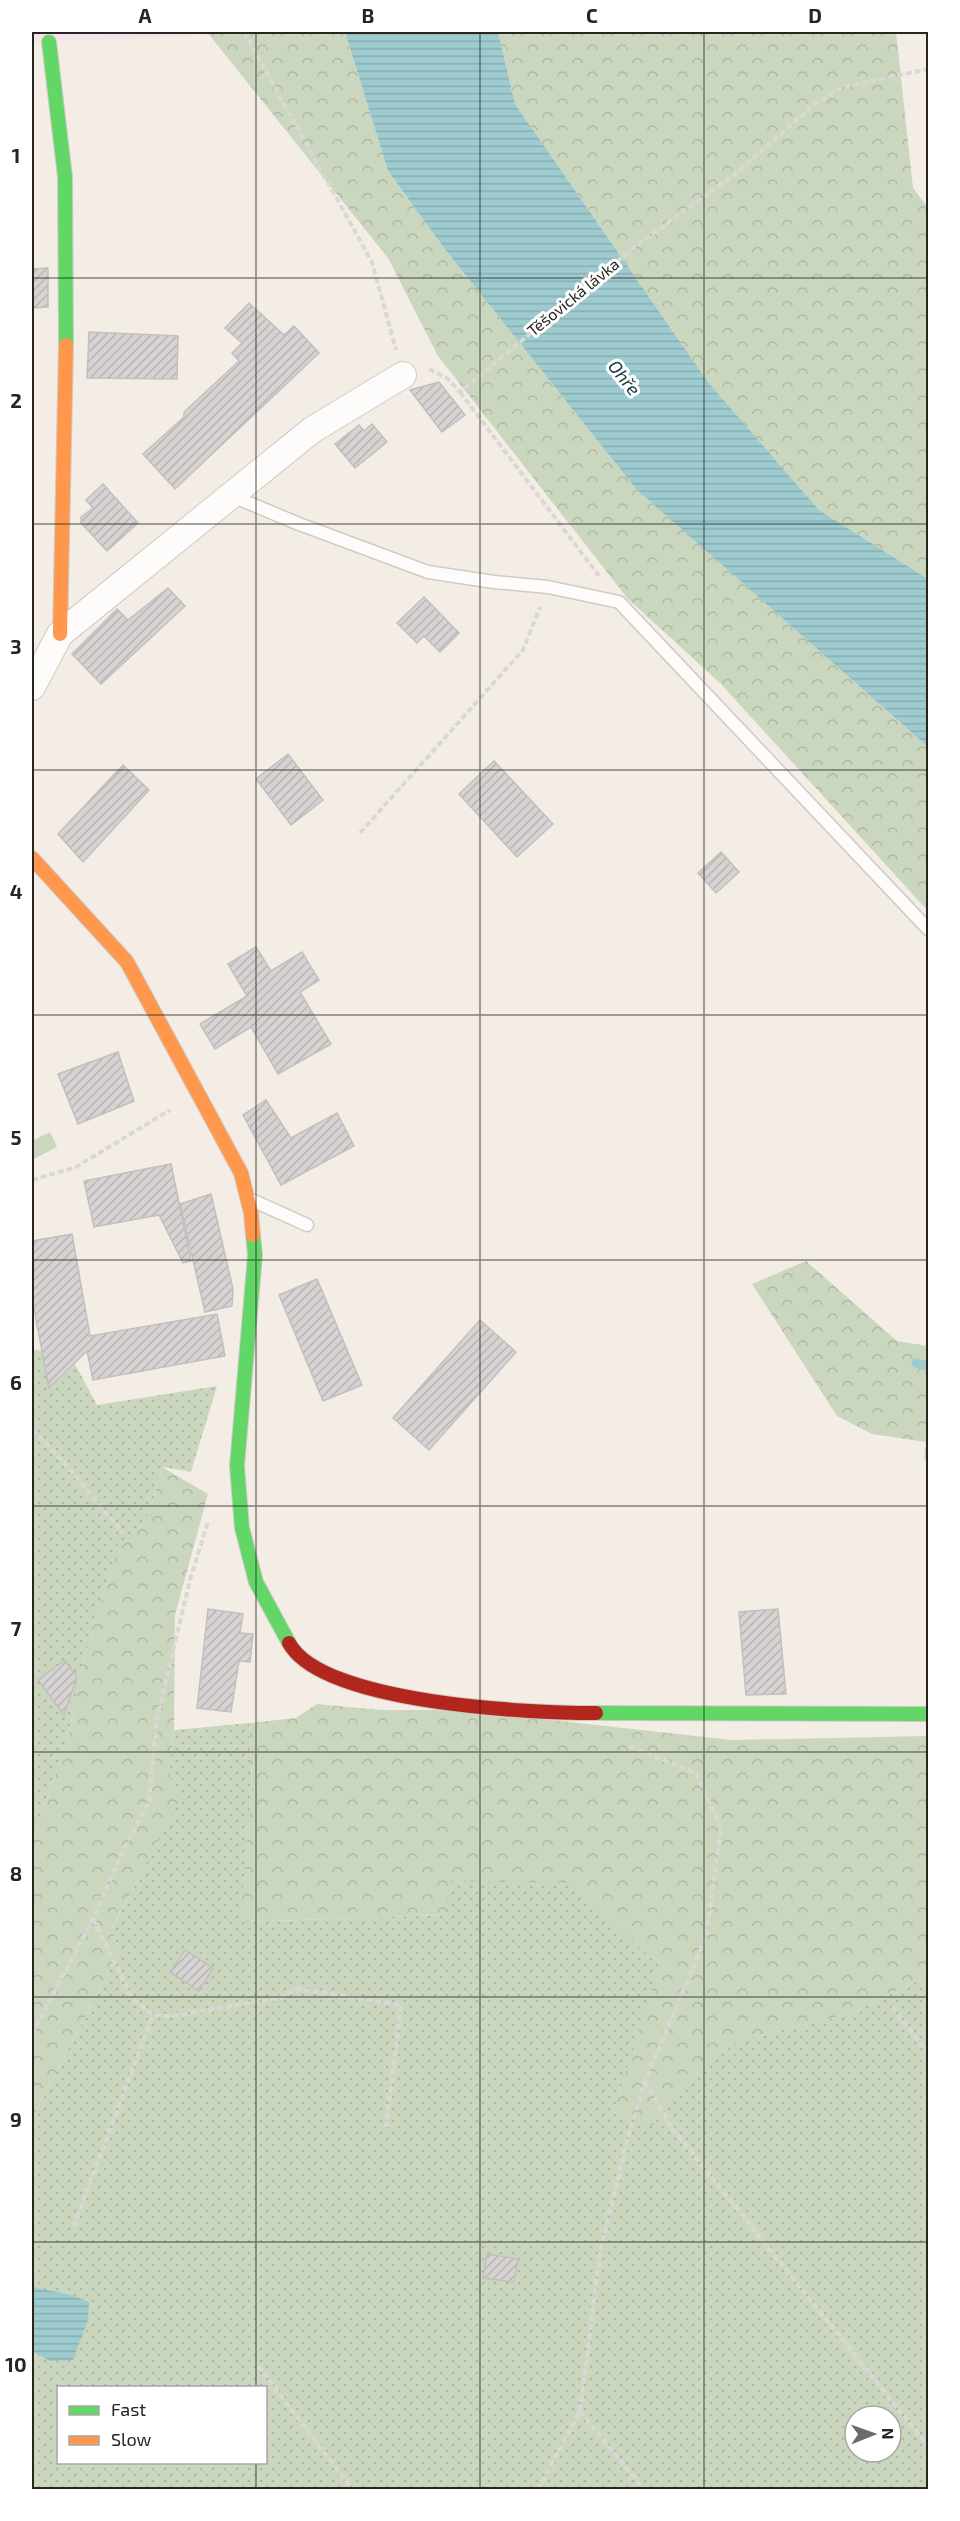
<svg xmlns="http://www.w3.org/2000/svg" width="960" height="2521" viewBox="0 0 960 2521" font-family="'Exo 2',sans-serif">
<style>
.industrial{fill:#f4e4e7}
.grass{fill:#cad7be}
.forest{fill:url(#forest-crowns)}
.garden{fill:url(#garden-dots);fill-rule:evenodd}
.water{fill:url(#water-rules)}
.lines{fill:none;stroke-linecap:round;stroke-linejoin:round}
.stream{stroke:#9ecbcf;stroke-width:9}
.building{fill:url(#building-hatch);stroke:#c3bfbe;stroke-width:1.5}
.lane-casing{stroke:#cfcbc5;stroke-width:15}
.street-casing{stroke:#cfcbc5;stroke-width:28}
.fast-casing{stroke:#cfcbc5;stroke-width:16}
.slow-casing{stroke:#cfcbc5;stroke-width:16}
.jam-casing{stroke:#cfcbc5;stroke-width:16}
.path{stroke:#dad8d5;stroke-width:4;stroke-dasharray:6 3;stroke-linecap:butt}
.lane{stroke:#fdfcfb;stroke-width:12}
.street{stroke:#fdfcfb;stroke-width:26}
.fast{stroke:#63d668;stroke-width:14}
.slow{stroke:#ff974d;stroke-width:14}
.jam{stroke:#b3261e;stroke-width:14}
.grid{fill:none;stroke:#28241f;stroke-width:1.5;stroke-opacity:0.55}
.labels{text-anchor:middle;stroke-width:6;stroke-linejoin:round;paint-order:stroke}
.street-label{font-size:16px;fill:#28241f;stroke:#fff}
.water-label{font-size:18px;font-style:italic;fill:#193b3f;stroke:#fff}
.neatline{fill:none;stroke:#28241f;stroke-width:2}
.grid-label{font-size:20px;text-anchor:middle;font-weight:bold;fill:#28241f}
</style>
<defs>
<pattern id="forest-crowns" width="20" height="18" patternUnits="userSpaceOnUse" patternTransform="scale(1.5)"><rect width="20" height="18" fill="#cad7be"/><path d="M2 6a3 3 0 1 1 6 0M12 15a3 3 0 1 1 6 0" fill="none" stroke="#aeb8a3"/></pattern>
<pattern id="garden-dots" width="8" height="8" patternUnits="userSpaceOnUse" patternTransform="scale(1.5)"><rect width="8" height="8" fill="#cad7be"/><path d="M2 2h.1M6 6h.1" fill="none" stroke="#aeb8a3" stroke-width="1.8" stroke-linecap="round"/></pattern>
<pattern id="water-rules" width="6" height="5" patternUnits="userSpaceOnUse" patternTransform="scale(1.5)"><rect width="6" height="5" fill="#9ecbcf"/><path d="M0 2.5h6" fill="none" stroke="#88aeb1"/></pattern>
<pattern id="building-hatch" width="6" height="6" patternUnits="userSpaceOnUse" patternTransform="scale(1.5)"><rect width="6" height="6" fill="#d6d3d2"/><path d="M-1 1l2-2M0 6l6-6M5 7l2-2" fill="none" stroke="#b8b5b4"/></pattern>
</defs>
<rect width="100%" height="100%" fill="#f3ede6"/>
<path class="industrial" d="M32 32H191L192 37 32 42Z"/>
<path class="grass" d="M50 1132 57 1147 32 1160V1141Z"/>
<g class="forest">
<path d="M207 32H345L388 171 444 248 636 489 928 747V911L720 683 628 599 438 356 388 258Z"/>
<path d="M498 32H896L913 188 928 208V579L819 510 708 382 515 104Z"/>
<path d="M806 1261 897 1341 928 1346V1461L924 1459 926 1442 872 1434 837 1416 752 1284Z"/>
<path d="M162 1467 208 1494 175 1615 174 1730 169 1772 180 1801 112 1928 119 1952 32 2119V1846L69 1732 85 1655 118 1543C150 1531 153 1497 162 1467Z"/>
<path d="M317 1704 381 1710H460L732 1740 928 1736V1978L919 1980 849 2014 738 2041 653 2126 613 2113 630 2057 445 1915 239 1922 252 1783 249 1723 296 1718Z"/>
</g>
<g class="garden">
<path d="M32 1350 58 1351 76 1366 97 1405 217 1386 191 1472 162 1467C153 1497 150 1531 118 1544L85 1655 69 1732 32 1846Z"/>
<path d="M249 1723 252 1783 240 1922 445 1915 450 1881 571 1883 659 1966 613 2113 653 2125 690 2080 738 2041 849 2014 919 1980 928 1978V2489L32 2490V2119L119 1952 112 1929 179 1801 169 1772 174 1730ZM58 2388H266V2462H58ZM855 2416H891V2452H855Z"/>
</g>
<g class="water">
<path d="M345 32H498L515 104 708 382 819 510 928 579V747L636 489 444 248 388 171Z"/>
<path d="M32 2287 72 2295 89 2302 88 2320 73 2360 50 2361 32 2351Z"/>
</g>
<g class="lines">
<path class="stream" d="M916 1363 928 1366"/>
</g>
<g class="building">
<path d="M48 268V307L32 308V269Z"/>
<path d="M249 303 284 335 294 326 319 353 175 489 143 454 184 417V412L239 361 232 353 242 343 225 328Z"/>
<path d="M89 332 178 336 177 379 87 378Z"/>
<path d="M439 382 465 415 442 432 410 390Z"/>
<path d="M372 424 387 442 355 468 335 444 359 425 364 431Z"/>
<path d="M103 484 138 523 107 551 81 523V517L93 508 86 500Z"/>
<path d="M168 588 185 606 101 684 72 654 117 609 128 620Z"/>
<path d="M424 597 459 633 440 652 424 636 417 643 397 623Z"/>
<path d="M288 754 323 800 291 825 256 779Z"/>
<path d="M494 761 553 824 517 857 459 794Z"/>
<path d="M123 765 149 790 83 862 58 834Z"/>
<path d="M721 852 739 872 716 893 698 873Z"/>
<path d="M256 947 271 971 302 952 319 980 300 992 331 1044 278 1074 251 1027 215 1049 200 1024 247 996 228 964Z"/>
<path d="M118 1052 134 1101 78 1124 58 1074Z"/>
<path d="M266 1100 291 1138 337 1113 354 1146 281 1185 243 1115Z"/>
<path d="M171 1164 191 1261 183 1263 159 1215 94 1227 84 1181Z"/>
<path d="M211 1194 233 1289 232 1306 205 1312 180 1204Z"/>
<path d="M72 1234 90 1336 217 1314 225 1356 93 1380 87 1351 49 1388 32 1299V1241Z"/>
<path d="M317 1279 362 1385 323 1401 279 1295Z"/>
<path d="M480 1320 516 1352 429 1450 393 1418Z"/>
<path d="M208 1609 243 1614 240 1633 253 1634 250 1662 239 1661 231 1712 197 1708Z"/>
<path d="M778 1609 786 1694 746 1695 739 1612Z"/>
<path d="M65 1660 77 1677 64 1715 38 1680Z"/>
<path d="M185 1950 213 1968 199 1991 170 1972Z"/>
<path d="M487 2254 518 2259 514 2282 483 2278Z"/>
</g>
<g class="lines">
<g class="lane-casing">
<g id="lane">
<path d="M232 496 299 524 428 572 494 582 548 587 619 602 928 929"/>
<path d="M254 1201 307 1225"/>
</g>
</g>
<g class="street-casing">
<path id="street" d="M32 687 60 634 312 430 403 375"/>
</g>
<g class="fast-casing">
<g id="fast">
<path d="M49 42 65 177 66 345"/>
<path d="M253 1235 255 1255 237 1466 242 1528 256 1582 289 1643"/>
<path d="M596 1713 928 1714"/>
</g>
</g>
<g class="slow-casing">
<g id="slow">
<path d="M60 634 66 345"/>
<path d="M32 858 127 962 241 1173 251 1213 253 1235"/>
</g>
</g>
<g class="jam-casing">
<path id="jam" d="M289 1643C322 1704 531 1713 596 1713"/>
</g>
<g class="path">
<path d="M244 32 372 262 396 350"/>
<path d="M429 369 447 378 460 392 637 245 734 175 816 103 842 87 928 69"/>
<path d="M460 392 599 576"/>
<path d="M360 833 523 650 540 607"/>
<path d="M32 1180 76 1167 170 1110"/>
<path d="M32 1430 56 1453 123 1533"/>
<path d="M32 1853 35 1857"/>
<path d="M93 1919 132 1998 153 2015 171 2016 279 1998 297 1989 401 2005 386 2127"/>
<path d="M892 2007 928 2053"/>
<path d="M32 2034 93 1919 125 1846 149 1802 157 1718 190 1580 208 1522"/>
<path d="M645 2082 672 2128 928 2446"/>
<path d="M74 2226 153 2015"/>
<path d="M258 2366 353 2490"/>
<path d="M580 2411 644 2490"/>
<path d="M538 2490 580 2411 600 2253 627 2141 645 2081 706 1937 721 1828 696 1773 629 1746"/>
</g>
<use href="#lane" class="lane"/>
<use href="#street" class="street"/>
<use href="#fast" class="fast"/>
<use href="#slow" class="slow"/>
<use href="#jam" class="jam"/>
</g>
<path class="grid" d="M256 32V2388M480 32V2490M704 32V2490M32 278H928M32 524H928M32 770H928M32 1015H928M32 1260H928M32 1506H928M32 1752H928M32 1997H928M32 2242H928M256 2462V2490"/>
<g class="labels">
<g class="street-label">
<text transform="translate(573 297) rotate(-39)" y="6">Těšovická lávka</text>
</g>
<g class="water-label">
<text transform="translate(624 378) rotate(51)" y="6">Ohře</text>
</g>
</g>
<rect width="960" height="2521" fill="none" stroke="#ffffff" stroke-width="66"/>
<rect x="57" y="2386" width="210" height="78" fill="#ffffff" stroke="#a9a7a5" stroke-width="1.5"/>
<rect x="69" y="2406" width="30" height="9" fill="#63d668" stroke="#a9a7a5" stroke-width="1.5"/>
<text x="111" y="2416" font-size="18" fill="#28241f">Fast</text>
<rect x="69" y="2436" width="30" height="9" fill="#ff974d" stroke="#a9a7a5" stroke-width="1.5"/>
<text x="111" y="2446" font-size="18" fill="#28241f">Slow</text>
<g transform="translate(873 2434) rotate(89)"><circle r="28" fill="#ffffff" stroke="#a9a7a5" stroke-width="1.5"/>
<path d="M0-4.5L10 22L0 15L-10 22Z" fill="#6f6a65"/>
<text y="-9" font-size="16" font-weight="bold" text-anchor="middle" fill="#28241f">N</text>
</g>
<rect x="33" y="33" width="894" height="2455" class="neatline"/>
<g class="grid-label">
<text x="145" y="23">A</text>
<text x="368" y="23">B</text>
<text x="592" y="23">C</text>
<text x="815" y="23">D</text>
<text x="16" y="163">1</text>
<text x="16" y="408">2</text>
<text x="16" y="654">3</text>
<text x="16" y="899">4</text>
<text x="16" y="1145">5</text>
<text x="16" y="1390">6</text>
<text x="16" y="1636">7</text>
<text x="16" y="1881">8</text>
<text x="16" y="2127">9</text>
<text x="16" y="2372">10</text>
</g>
</svg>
